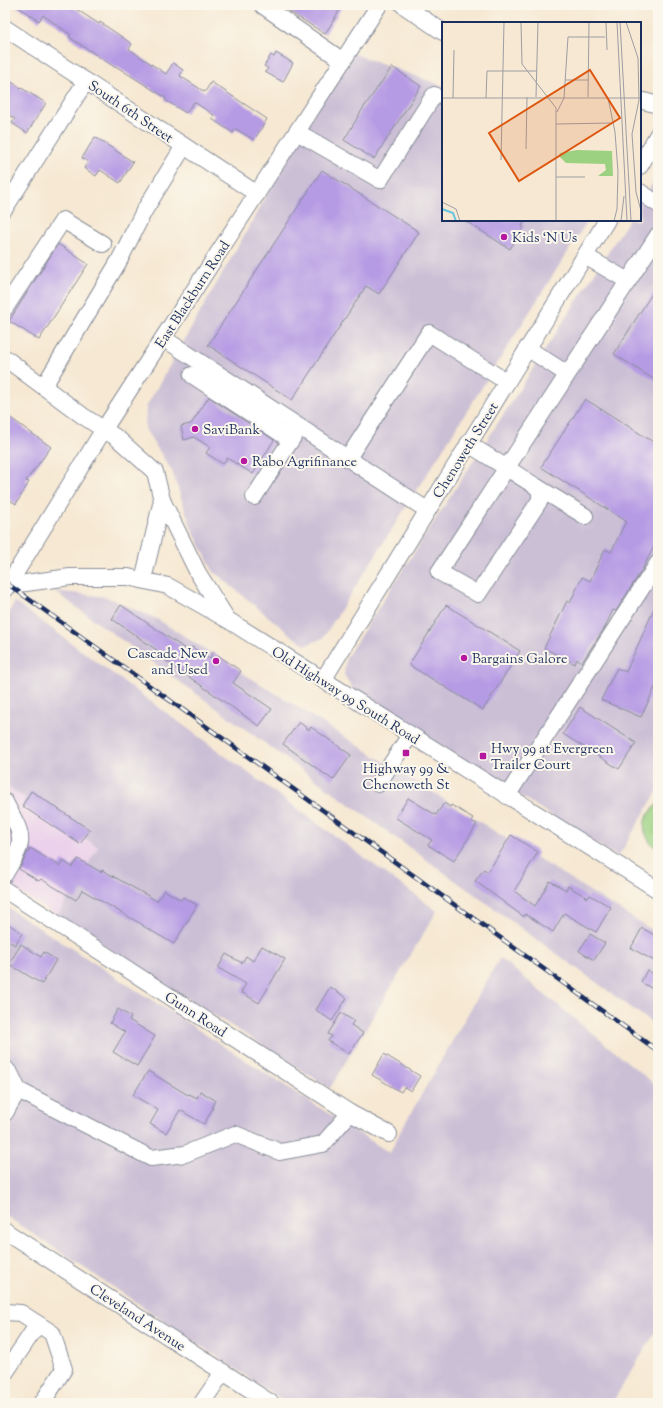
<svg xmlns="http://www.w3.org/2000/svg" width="663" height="1408" viewBox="0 0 663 1408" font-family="'Sorts Mill Goudy',serif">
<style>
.built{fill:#ebd1eb}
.industrial{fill:#cbbfd5}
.green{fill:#9dd182;stroke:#5c8070}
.building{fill:#b59ae4}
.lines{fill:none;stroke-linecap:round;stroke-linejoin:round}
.minor-casing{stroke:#888c98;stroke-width:18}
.minor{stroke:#fff;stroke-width:16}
.rail-casing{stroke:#1b2f5e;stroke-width:4.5}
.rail{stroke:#fbf7ec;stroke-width:3;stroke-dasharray:9;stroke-linecap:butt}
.poi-dot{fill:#b5179e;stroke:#fbf7ec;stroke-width:1.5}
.labels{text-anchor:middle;stroke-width:4;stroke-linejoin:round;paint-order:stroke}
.street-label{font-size:14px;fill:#1b2f5e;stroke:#fbf7ec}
.poi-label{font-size:14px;fill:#1b2f5e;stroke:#fbf7ec;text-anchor:start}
.inset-river{fill:none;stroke:#64c4e2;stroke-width:2}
.inset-road{fill:none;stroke:#9e9ea4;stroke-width:1}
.view{fill:#de5710;fill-opacity:0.15;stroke:#de5710;stroke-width:2}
.inset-edge{fill:none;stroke:#1b2f5e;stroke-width:2}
</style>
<rect width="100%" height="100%" fill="#fbf7ec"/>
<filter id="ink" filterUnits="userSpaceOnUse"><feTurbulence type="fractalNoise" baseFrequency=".025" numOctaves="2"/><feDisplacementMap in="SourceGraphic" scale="8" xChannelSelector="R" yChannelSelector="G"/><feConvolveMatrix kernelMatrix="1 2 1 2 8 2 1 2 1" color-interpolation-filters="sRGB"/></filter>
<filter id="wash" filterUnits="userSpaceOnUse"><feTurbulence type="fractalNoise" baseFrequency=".012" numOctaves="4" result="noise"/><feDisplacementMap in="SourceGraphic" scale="16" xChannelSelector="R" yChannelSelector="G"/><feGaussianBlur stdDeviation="0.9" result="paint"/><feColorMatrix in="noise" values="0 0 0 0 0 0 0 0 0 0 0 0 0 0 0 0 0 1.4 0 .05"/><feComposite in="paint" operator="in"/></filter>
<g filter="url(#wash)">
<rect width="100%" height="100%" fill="#f6e8d2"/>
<path class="built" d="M5 785 98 847 57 916 5 883Z"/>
<g class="industrial">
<path d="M349 52 443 86V220H588L323 638 306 645 292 636 213 571 191 527 172 471 145 429 146 407Z"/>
<path d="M658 175V697L657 699 658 701V790L618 857 356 693 344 675 346 658 629 220H640V203Z"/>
<path d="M54 591 106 597 157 619 658 934V1027Z"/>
<path d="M15 602 437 911 330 1088 57 916 98 847 5 785V619Z"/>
<path d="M5 906 390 1153 400 1132 500 958 658 1087V1328L612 1403H287L5 1215Z"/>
</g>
<path class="green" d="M658 803V849C648 844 641 829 646 818 649 813 654 808 658 803Z"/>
<g id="blocks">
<g class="building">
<path d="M15 5H70L99 24 100 22 132 44 129 49 166 74 173 63 183 70 180 76 205 92 211 82 267 119 254 140 236 129 233 133 212 119 214 115 194 102 186 113 165 100 166 98 117 67 116 68 69 37 71 35 43 15 39 21Z"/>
<path d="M279 5H343L325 34Z"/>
<path d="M276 53 293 63 283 82 265 72 268 68 264 66 271 55 274 57Z"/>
<path d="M392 67 421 86 374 159 344 140 362 110Z"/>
<path d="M5 78 46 103 27 133 12 123 15 119 5 112Z"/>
<path d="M95 137 133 162 120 183 100 170 96 176 84 168 88 162 82 158Z"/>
<path d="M322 170 419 232 379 294 366 286 292 400 208 345Z"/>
<path d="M464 220H525L522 226 524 227 510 249Z"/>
<path d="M58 244 88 264 39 340 9 321Z"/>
<path d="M658 284V382L614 354Z"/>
<path d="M209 397 274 440 253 474 227 458 223 464 206 453 210 447 194 437 184 440 181 426 191 424Z"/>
<path d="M585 399 658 445V539L643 568 616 611 613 610 605 627 582 662 577 659 575 664 544 648 567 601 570 603 582 577 590 581 605 549 611 552 626 521 541 467Z"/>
<path d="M5 414 51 447 26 481 29 482 16 504 5 497Z"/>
<path d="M658 600V681L641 717 601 700 617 668 626 672Z"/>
<path d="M121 605 188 651 192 647 209 659 213 652 241 671 233 683 272 709 259 726 162 658 164 655 112 619Z"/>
<path d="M446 605 520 651 483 710 409 665Z"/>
<path d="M580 707 636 743 619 769 563 734Z"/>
<path d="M299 722 309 730 311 727 351 755 333 780 283 744Z"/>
<path d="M31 791 90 830 80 844 22 806Z"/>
<path d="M408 798 436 815 444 803 450 807 451 805 473 818 471 821 477 824 454 861 428 845 432 840 396 818Z"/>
<path d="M511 835 538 852 514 891 535 906 550 881 566 890 568 886 588 898 590 895 611 907 596 932 564 913 553 932 525 914 524 917 475 881 484 869 488 872Z"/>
<path d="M30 848 60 866 63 861 72 867 78 859 101 872 102 870 157 901 164 890 181 900 183 897 197 905 174 944 143 926V925L82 890 76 900 41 879 39 881 19 869Z"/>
<path d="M5 922 22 933 15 945 5 939Z"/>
<path d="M642 928 658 937V963L631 948Z"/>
<path d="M590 934 605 943 594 960 579 951Z"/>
<path d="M21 944 41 957 44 952 56 960 42 984 9 964Z"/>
<path d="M262 946 285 959 259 1003 241 992 246 984 218 968 226 954 242 963 246 956 253 961Z"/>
<path d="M647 970 657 976 651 988 641 982Z"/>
<path d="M330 987 347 998 332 1021 316 1010Z"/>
<path d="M118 1009 131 1017 129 1020 155 1036 137 1066 113 1052 125 1032 110 1023Z"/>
<path d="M341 1013 354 1021 351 1025 363 1033 349 1054 328 1041 332 1036 328 1034Z"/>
<path d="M384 1054 420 1076 411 1091 404 1087 401 1092 372 1075Z"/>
<path d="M148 1071 188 1095 189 1094 197 1098 200 1091 215 1100 212 1107 213 1108 204 1124 180 1110 166 1133 150 1124 158 1110 133 1095Z"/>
</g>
</g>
</g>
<g filter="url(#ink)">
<use href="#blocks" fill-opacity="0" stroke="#888c98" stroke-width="1"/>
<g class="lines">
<g class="minor-casing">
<g id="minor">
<path d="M262 5 343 61"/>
<path d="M403 5 443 32"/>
<path d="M5 28 257 194"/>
<path d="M640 100 658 105"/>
<path d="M297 132 380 180 434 95"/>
<path d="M640 166 658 134"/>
<path d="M640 192 658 204"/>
<path d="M5 208 86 81"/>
<path d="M585 256 628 281"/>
<path d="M5 308 63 220 103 244"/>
<path d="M163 338 427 510"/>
<path d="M527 348 567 374"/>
<path d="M5 358 83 416 117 438 155 472 162 500 198 573 227 619"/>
<path d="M192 375 291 440"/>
<path d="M44 386 119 261 144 211 184 146"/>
<path d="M468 444C492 458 514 473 537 487L540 492V500L478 594 439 572 658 235"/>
<path d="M348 458 429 333 507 382"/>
<path d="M537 487 585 516"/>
<path d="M254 497 297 431"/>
<path d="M143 580 162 500"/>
<path d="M5 585 26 583 70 577H128L168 586 228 620 658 890"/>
<path d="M5 590 104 429 379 5"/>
<path d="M323 680 607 220"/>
<path d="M378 784 410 735"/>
<path d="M507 796 658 563"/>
<path d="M5 802C10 813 22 829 20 843 19 853 10 864 5 874"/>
<path d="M5 890 350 1113 389 1134"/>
<path d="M5 1068 11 1075 18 1090"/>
<path d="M5 1113 18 1090 151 1158 185 1154 235 1134 280 1152 323 1144 350 1113"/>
<path d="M5 1231 271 1403"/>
<path d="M5 1312 21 1313 52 1333 64 1369 42 1403"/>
<path d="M5 1373 38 1324"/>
<path d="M202 1403 223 1372"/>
</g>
</g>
<use href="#minor" class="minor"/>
<g class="rail-casing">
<path id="rail" d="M5 582 658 1051"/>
</g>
<use href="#rail" class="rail"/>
</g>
</g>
<g class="poi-dot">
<circle cx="504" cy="237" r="4"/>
<circle cx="195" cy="429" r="4"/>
<circle cx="244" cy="461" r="4"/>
<circle cx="464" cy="658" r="4"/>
<circle cx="216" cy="661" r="4"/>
<rect x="402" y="749" width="8" height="8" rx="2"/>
<rect x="479" y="752" width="8" height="8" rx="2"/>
</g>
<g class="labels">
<g class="street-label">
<text transform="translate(131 111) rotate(34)" y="5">South 6th Street</text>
<text transform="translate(192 294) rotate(-57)" y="5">East Blackburn Road</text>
<text transform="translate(465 450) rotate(-58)" y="5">Chenoweth Street</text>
<text transform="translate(346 695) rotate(32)" y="5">Old Highway 99 South Road</text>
<text transform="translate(196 1014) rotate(33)" y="5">Gunn Road</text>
<text transform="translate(138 1317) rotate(33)" y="5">Cleveland Avenue</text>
</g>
<g class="poi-label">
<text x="512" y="242">Kids ‘N Us</text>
<text x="203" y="434">SaviBank</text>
<text x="252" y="466">Rabo Agrifinance</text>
<text x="208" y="658" text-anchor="end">Cascade New<tspan x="208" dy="16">and Used</tspan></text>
<text x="472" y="663">Bargains Galore</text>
<text x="491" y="753">Hwy 99 at Evergreen<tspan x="491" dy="16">Trailer Court</tspan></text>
<text x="406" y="773" text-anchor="middle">Highway 99 &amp;<tspan x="406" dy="16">Chenoweth St</tspan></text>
</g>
</g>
<g transform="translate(442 22)">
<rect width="199" height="199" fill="#f6e8d2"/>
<path d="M135 128 170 129 171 154H156L164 148 163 142 124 141 117 134 118 131Z" fill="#9dd182"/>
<path class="inset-river" d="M0 187 11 191 14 199"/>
<path class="inset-road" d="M79 0 80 42 114 86V199M164 0 165 28M175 0 185 199M178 0 189 199M184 0 196 36 197 78 190 112 194 170 199 189M123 58H146M94 75 96 0M146 75 147 0M0 76H199M11 76 12 28M44 76 45 49H95M166 76 173 110 176 150 175 187 172 199M115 90 122 76 126 15H163M114 102 170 101M84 127 85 75M59 138 62 0M114 155H143M0 180 14 187 18 199M179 199 182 174"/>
<path class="view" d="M148 48 178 96 77 159 47 111Z"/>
<rect width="199" height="199" class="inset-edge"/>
</g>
<rect width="663" height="1408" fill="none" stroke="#fbf7ec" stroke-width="20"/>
</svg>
